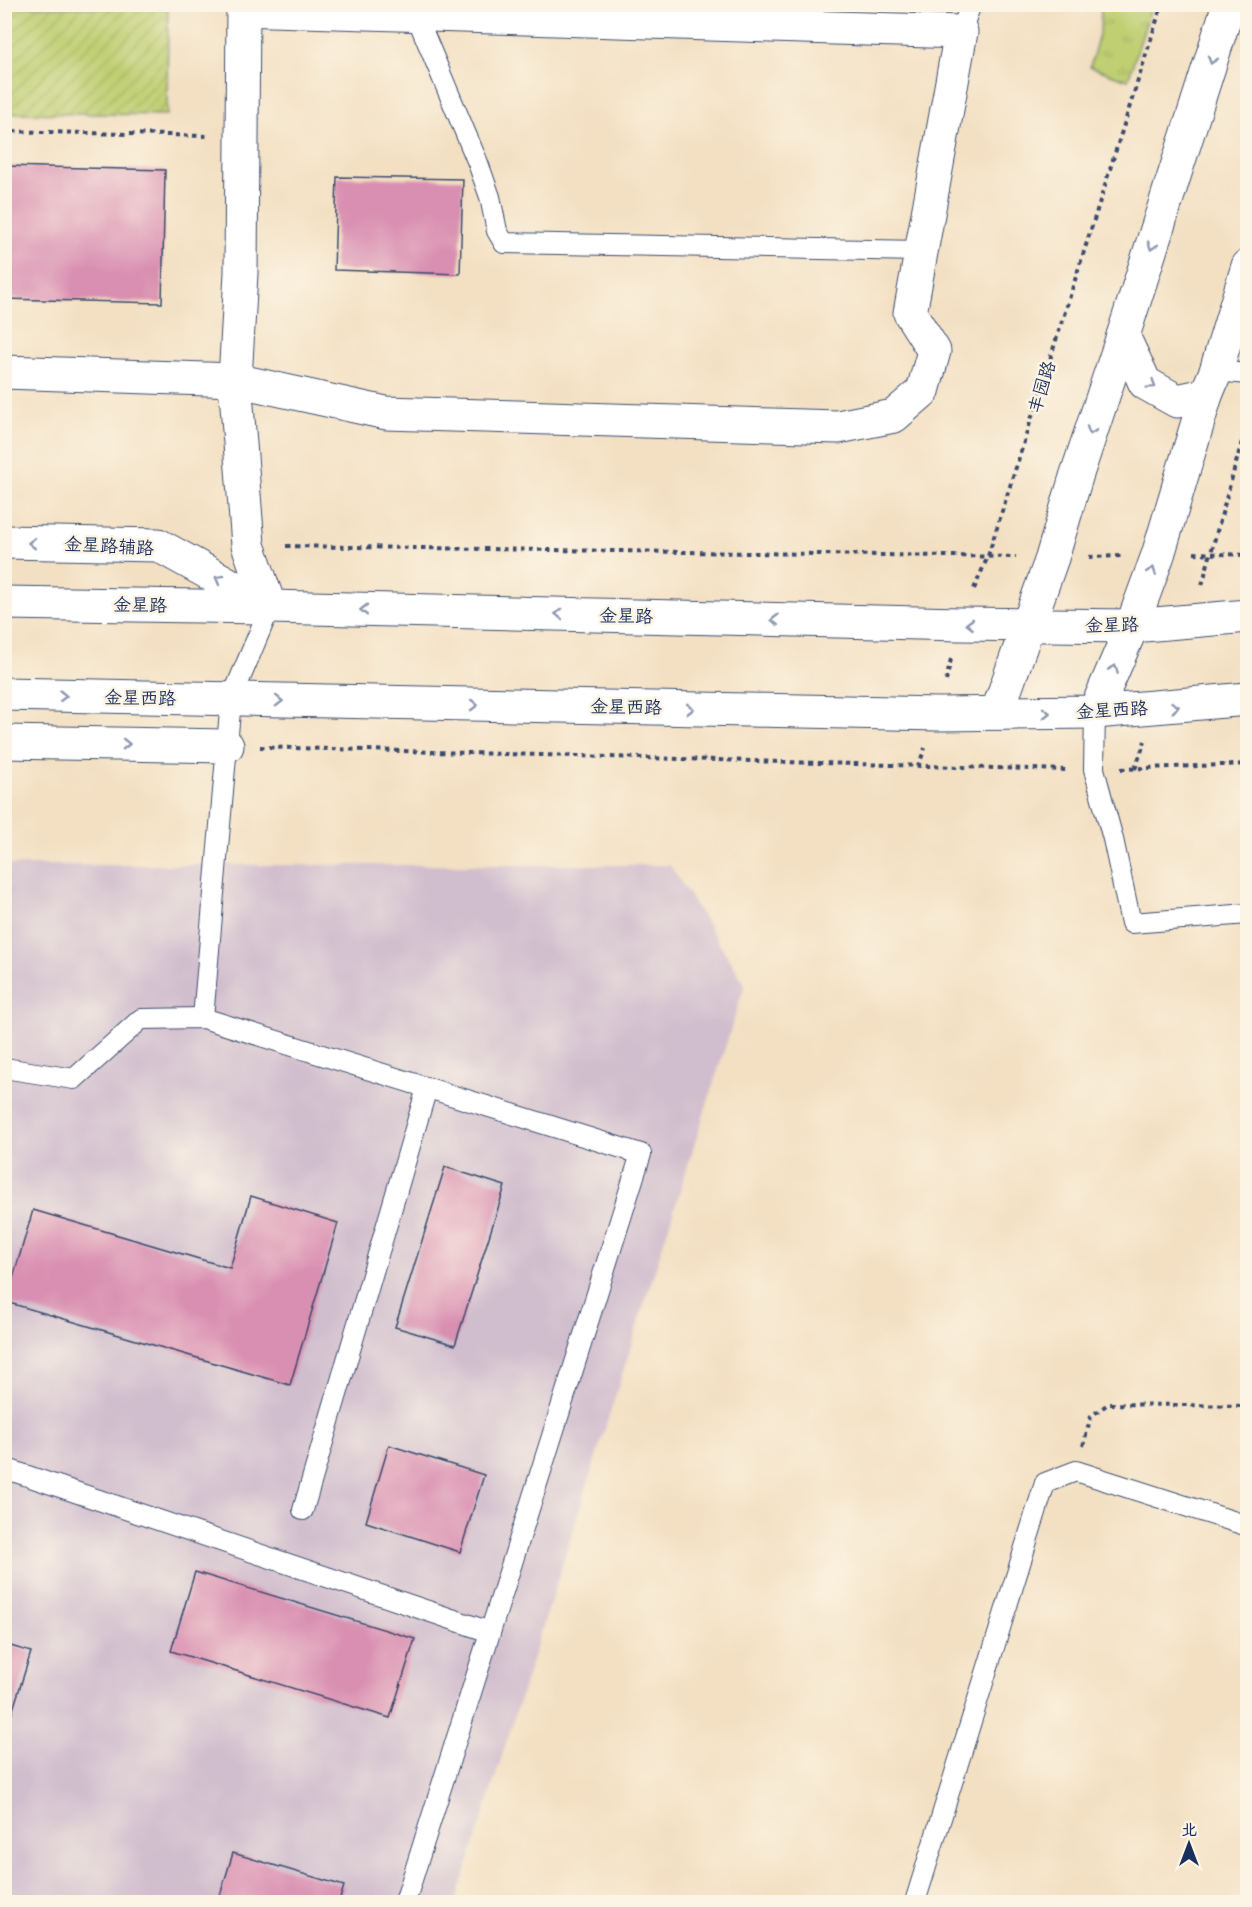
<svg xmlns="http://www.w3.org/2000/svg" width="1252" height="1907" viewBox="0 0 1252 1907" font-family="Pangolin,'LXGW WenKai TC',sans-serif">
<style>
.industrial{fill:#d0bdcd}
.grass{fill:url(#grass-tufts);stroke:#6d7f68;stroke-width:1.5}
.garden{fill:url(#garden-furrows);stroke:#6d7f68;stroke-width:1.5}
.building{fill:#d98fb1}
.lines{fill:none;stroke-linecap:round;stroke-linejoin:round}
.lane-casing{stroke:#3b4a6d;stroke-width:22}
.street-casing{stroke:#3b4a6d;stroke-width:35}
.secondary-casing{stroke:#3b4a6d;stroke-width:35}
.primary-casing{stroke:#3b4a6d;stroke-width:35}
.path{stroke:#3b4a6d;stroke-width:4;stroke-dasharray:4.5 4.5;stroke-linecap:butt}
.lane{stroke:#fff;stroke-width:20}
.street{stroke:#fff;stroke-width:33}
.secondary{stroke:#fff;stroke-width:33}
.primary{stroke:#fff;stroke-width:33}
.oneway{stroke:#8d97ae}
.labels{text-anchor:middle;stroke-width:5;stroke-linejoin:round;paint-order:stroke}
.street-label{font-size:18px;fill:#1b2f5e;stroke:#fcf5e5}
</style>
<defs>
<pattern id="grass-tufts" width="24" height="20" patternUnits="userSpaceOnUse" patternTransform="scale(1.5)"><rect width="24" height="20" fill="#bfcf72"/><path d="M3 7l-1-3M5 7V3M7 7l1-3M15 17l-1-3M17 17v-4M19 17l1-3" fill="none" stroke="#a4b265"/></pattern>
<pattern id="garden-furrows" width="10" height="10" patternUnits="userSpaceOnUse" patternTransform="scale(1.5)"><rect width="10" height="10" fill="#bfcf72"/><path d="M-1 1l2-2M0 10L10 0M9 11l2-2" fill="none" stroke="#a4b265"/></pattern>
</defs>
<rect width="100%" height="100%" fill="#fcf5e5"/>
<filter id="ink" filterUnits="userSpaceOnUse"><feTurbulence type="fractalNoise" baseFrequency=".0167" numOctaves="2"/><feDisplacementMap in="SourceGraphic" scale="12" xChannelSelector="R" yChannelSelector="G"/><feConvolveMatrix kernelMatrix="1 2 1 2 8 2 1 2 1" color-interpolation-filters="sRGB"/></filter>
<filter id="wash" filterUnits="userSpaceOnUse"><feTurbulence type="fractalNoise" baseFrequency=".008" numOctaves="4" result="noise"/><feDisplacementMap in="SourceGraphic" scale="24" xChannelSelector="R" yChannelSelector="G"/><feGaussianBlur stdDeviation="1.35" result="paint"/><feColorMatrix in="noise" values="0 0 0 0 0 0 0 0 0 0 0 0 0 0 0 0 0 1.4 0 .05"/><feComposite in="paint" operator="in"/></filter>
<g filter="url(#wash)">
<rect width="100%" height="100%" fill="#f3e0c3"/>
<path class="industrial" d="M5 865H670L745 984 456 1902H5Z"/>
<path class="grass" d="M1101 5H1152L1128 80 1090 67 1100 30Z"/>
<path class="garden" d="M5 6 168 9 167 115 5 113Z"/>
<g id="blocks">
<g class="building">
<path d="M4 166 165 170 162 303 4 299Z"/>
<path d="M337 177 463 179 460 274 334 270Z"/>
<path d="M445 1167 505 1186 455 1345 395 1327Z"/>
<path d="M251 1196 338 1223 290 1385 6 1302 33 1210 230 1268Z"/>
<path d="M389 1445 484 1475 460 1552 366 1522Z"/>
<path d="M195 1572 415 1639 390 1718 171 1651Z"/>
<path d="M4 1644 31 1652 5 1735H4Z"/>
<path d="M233 1853 344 1886 339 1902H218Z"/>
</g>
</g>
</g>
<g filter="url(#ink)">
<use href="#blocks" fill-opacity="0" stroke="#3b4a6d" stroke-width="1.5"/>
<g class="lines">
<g class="lane-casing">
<g id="lane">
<path d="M416 15 478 163 490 197 497 231 504 243 921 251"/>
<path d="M961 32 971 4"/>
<path d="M1216 371 1248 374"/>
<path d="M1095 712 1094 769 1113 839 1131 923 1248 914"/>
<path d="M203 1018 231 700 270 607"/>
<path d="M4 1068 74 1079 141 1019 203 1018 641 1154 405 1902"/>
<path d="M4 1468 490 1632"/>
<path d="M303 1510 427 1088"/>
<path d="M915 1902 1045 1483 1076 1471 1248 1526"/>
</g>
</g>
<g class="street-casing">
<g id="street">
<path d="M243 4 241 273 235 380 248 545 270 607"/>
<path d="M4 372 235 380 386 413 838 427 894 416 923 391 934 351 910 313 961 32 243 9"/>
</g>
</g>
<g class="secondary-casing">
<g id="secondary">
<path d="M4 542 158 545 270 607"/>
<path d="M4 742 227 746"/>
</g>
</g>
<g class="primary-casing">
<g id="primary">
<path d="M1123 336 1145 383 1177 401 1206 395"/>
<path d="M4 603 270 607 960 624 1132 626 1248 616"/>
<path d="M4 694 938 714 1095 712 1248 699"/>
<path d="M1095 712 1132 626 1158 555 1206 395 1216 371 1248 266"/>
<path d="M997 713 1052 558 1076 477 1123 336 1229 4"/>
</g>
</g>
<g class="path">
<path d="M4 131 208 136"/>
<path d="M286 546 1016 557"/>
<path d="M1194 553 1248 555"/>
<path d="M1089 557 1121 556"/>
<path d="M1202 585 1248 420"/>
<path d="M974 589 988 556 1162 4"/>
<path d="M946 681 951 659"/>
<path d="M260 747 1066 770"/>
<path d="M918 767 925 748"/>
<path d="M1121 769 1248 764"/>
<path d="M1135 769 1145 741"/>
<path d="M1083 1446 1091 1416 1108 1404 1248 1406"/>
</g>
<use href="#lane" class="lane"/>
<use href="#street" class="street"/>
<use href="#secondary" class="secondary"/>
<use href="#primary" class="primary"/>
</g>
<defs><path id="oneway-chevron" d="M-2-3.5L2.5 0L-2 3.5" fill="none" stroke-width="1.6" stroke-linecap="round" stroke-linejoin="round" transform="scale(1.5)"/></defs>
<g class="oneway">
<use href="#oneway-chevron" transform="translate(1212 60) rotate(108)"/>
<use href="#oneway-chevron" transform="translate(1152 246) rotate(108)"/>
<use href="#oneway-chevron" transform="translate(1152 385) rotate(35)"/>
<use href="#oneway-chevron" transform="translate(1091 431) rotate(109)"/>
<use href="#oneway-chevron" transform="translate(32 543) rotate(-179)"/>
<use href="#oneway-chevron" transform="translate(1152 571) rotate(-70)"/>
<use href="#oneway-chevron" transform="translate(219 579) rotate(-151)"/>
<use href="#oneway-chevron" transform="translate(364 610) rotate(-179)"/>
<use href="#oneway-chevron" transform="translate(559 614) rotate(-179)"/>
<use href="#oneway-chevron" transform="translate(775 620) rotate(-179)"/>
<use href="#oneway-chevron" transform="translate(970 624) rotate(180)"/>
<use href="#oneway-chevron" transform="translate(1114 669) rotate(-67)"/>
<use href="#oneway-chevron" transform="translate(63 696) rotate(1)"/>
<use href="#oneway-chevron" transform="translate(279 701) rotate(1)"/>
<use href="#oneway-chevron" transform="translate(474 705) rotate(1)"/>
<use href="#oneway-chevron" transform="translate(1175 707) rotate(-6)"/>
<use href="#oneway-chevron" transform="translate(690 709) rotate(1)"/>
<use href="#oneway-chevron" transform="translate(1046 713)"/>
<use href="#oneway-chevron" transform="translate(126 744) rotate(1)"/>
</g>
</g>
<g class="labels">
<g class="street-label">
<text transform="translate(1042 387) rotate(-73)" y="6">丰园路</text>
<text transform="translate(109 546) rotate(3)" y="6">金星路辅路</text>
<text transform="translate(140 605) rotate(1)" y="6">金星路</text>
<text transform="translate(626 616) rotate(1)" y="6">金星路</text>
<text transform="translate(1112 625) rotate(-1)" y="6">金星路</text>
<text transform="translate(140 698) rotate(1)" y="6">金星西路</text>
<text transform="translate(626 707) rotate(1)" y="6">金星西路</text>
<text transform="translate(1112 710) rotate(-3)" y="6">金星西路</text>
</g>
</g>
<rect width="1252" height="1907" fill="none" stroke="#fcf5e5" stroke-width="24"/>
<g transform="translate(1189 1844)" stroke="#fcf5e5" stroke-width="4.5" paint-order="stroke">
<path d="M0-4.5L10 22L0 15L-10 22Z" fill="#1b2f5e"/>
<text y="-9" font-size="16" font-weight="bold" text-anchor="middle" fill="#1b2f5e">北</text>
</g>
</svg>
